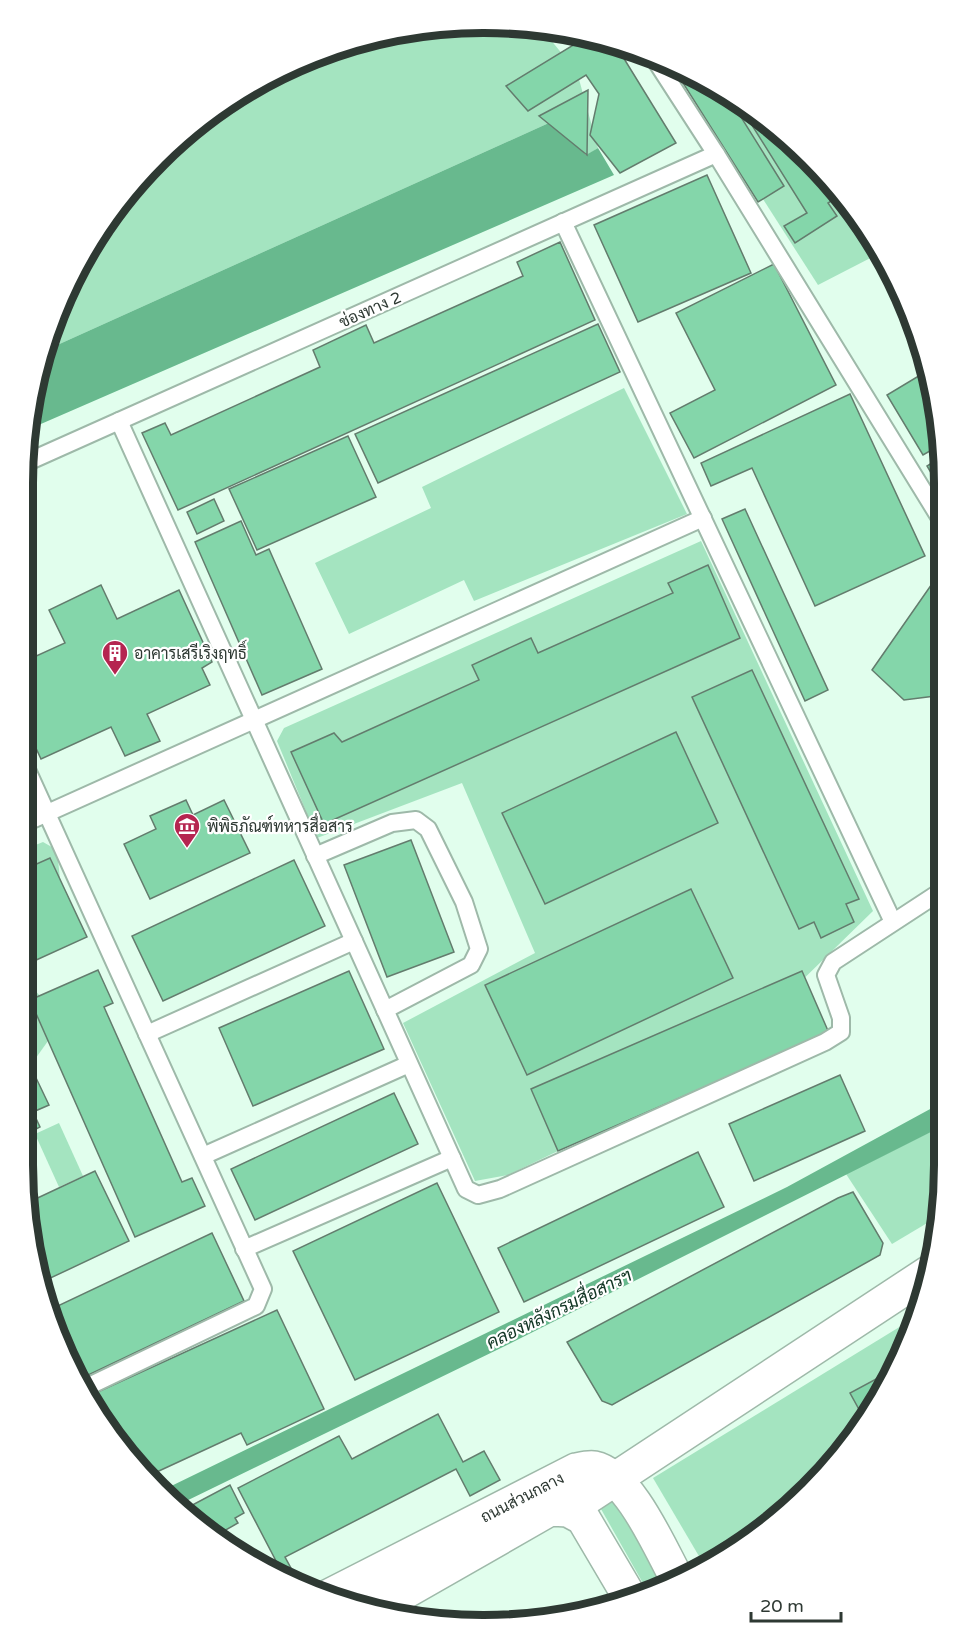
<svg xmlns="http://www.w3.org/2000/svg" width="967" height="1648" viewBox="0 0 967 1648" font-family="'Varela Round',Sarabun,sans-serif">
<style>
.green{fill:#a4e4c0}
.water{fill:#68b98e}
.building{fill:#84d6aa;stroke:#637c6d;stroke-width:1.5}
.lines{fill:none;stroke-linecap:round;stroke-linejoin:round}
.lane-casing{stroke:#9eb9a9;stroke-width:20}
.street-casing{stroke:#9eb9a9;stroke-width:36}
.lane{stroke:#fff;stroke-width:16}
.street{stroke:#fff;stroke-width:33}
.labels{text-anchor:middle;stroke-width:4.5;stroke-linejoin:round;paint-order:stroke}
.street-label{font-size:16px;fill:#2e3933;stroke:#fff}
.poi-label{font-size:16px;fill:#2e3933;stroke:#fff;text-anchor:start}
.water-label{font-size:18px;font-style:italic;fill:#103423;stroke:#fff}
.rim{fill:none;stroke:#2e3933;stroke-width:8}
</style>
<rect width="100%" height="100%" fill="#e1feed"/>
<g class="green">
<path d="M484 23 541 28 577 72 598 148 587 155 551 122 44 351 47 335 100 227 158 157 228 100 307 57 394 31Z"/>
<path d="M679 68 740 100 830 179 882 252 818 285Z"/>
<path d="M624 388 687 514 474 601 464 580 349 634 315 563 431 508 422 487Z"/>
<path d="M701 541 873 911 785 997 558 1151 508 1175 475 1181 403 1023 535 953 462 783 317 838 277 741 284 728Z"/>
<path d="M43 842 57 850 60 879 50 858 23 870V850Z"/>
<path d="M23 978 63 1020 23 1076Z"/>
<path d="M59 1123 83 1176 59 1187 35 1134Z"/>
<path d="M943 1126V1195L939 1216 892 1244 846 1174Z"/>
<path d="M919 1315 867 1421 764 1530 703 1563 653 1478Z"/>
<path d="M606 1496 620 1507 661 1586 648 1592 601 1509Z"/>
</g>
<g class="water">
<path d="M551 122 586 155 598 148 614 175 34 427 30 419 44 351Z"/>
<path d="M943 1102V1126L505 1346 178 1505 163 1490 787 1187Z"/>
</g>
<g class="building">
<path d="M563 30 574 31 576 32 568 38Z"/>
<path d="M588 36 615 44 676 143 620 173 590 135 599 94 586 75 528 111 506 86Z"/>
<path d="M671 64 726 93 784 186 758 202Z"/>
<path d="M588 90 587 155 539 116Z"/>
<path d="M735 98 830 179 841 195 828 203 837 216 795 243 784 226 807 213Z"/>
<path d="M707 175 751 273 638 322 594 225Z"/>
<path d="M560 242 595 320 178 510 142 433 165 423 171 435 320 367 313 350 366 325 374 343 523 276 517 262Z"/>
<path d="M774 264 836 385 694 458 670 413 715 390 676 313Z"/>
<path d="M598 324 620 372 378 483 355 434Z"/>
<path d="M927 371 942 444 923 455 887 395Z"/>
<path d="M850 394 925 556 815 606 752 468 711 486 701 463Z"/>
<path d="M348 436 376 497 257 550 229 489Z"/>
<path d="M943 456V493L927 466Z"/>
<path d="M214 499 224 521 197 534 187 512Z"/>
<path d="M745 509 828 690 805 701 722 519Z"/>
<path d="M241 521 256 555 269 549 322 669 262 695 195 542Z"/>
<path d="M708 565 740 638 324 824 291 752 334 733 342 742 479 680 472 665 531 638 538 653 673 593 668 583Z"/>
<path d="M934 581 943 598V695L904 700 872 670Z"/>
<path d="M101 585 117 619 179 590 212 662 202 668 210 685 147 714 160 741 125 756 111 727 41 759 23 720V662L65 643 49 610Z"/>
<path d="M752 670 859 899 846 904 854 922 821 938 814 922 799 929 692 697Z"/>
<path d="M676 732 718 823 545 904 502 813Z"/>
<path d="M186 800 193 815 224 800 250 853 150 899 124 844 156 829 150 816Z"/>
<path d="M411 840 454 952 387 977 344 865Z"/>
<path d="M50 858 87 937 23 966V870Z"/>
<path d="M294 860 325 926 163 1001 132 936Z"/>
<path d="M691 889 733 978 527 1075 485 985Z"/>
<path d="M98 970 113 1003 104 1007 182 1182 192 1178 205 1206 135 1237 30 1000Z"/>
<path d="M349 971 384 1049 253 1106 219 1028Z"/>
<path d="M802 971 829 1033 558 1151 531 1089Z"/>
<path d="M27 1059 49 1105 33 1112 40 1127 23 1136V1061Z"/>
<path d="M840 1075 865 1131 754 1181 729 1124Z"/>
<path d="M394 1093 418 1144 255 1220 231 1169Z"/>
<path d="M698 1152 724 1207 524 1302 498 1248Z"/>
<path d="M95 1171 129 1241 42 1282 29 1202Z"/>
<path d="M437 1183 499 1312 355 1380 293 1251Z"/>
<path d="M853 1192 883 1243 880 1255 612 1405 602 1401 567 1342 838 1198Z"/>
<path d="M212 1233 244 1301 82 1378 47 1311Z"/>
<path d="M277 1310 324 1409 247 1445 241 1433 148 1476 118 1445 91 1395Z"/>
<path d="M891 1371 867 1421 866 1422 850 1393Z"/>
<path d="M438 1414 463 1462 484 1451 500 1480 470 1496 456 1469 285 1557 298 1581 268 1565 276 1561 238 1488 339 1436 352 1459Z"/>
<path d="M230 1485 244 1513 235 1518 238 1523 222 1532 228 1544 203 1530 183 1510Z"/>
</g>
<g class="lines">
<g class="lane-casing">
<g id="lane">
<path d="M652 55 716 154 943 523"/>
<path d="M563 222 893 922"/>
<path d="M119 421 466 1189 478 1195 500 1189 825 1042 841 1032V1018L826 975 833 962 943 890"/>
<path d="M23 464 716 154"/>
<path d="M23 761 263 1289 256 1306 87 1387"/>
<path d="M23 824 703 518"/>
<path d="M315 856 392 823 416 820 428 829 464 902 479 949 471 965 385 1010"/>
<path d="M147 1034 354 941"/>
<path d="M203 1156 409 1064"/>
<path d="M244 1249 452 1158"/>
</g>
</g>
<g class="street-casing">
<g id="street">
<path d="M568 1510 928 1273"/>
<path d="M327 1597 576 1470C581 1469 589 1467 594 1468 629 1475 660 1548 676 1577"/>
<path d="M377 1608 550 1509 568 1510 583 1518 632 1601"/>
</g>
</g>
<use href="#lane" class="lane"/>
<use href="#street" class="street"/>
</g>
<defs>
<g id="building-pin" transform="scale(1.35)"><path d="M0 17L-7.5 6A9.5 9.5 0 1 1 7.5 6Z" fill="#b52550" stroke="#fff"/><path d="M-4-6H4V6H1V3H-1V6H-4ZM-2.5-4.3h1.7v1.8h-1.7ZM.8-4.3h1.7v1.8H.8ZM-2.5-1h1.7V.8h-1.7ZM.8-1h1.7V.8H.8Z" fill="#fff"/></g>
<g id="museum-pin" transform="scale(1.35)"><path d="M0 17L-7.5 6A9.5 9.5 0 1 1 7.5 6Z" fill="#b52550" stroke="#fff"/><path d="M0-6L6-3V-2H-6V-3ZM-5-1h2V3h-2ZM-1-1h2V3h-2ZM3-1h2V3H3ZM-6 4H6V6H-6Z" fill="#fff"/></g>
</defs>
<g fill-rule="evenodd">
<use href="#building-pin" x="115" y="653"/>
<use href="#museum-pin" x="187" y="826"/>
</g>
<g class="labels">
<g class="street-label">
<text transform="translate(370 309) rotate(-24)" y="6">ช่องทาง 2</text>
<text transform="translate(522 1497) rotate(-27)" y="6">ถนนส่วนกลาง</text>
</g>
<g class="poi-label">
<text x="134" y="659">อาคารเสรีเริงฤทธิ์</text>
<text x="207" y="832">พิพิธภัณฑ์ทหารสื่อสาร</text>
</g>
<g class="water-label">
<text transform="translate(559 1309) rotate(-26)" y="6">คลองหลังกรมสื่อสารฯ</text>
</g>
</g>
<path d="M0 0H967V1648H0ZM483 33H484A450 450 0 0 1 934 483V1165A450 450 0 0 1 484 1615H483A450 450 0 0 1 33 1165V483A450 450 0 0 1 483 33Z" fill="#fff" fill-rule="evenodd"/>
<path class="rim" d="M483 33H484A450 450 0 0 1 934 483V1165A450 450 0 0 1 484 1615H483A450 450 0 0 1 33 1165V483A450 450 0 0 1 483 33Z"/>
<path d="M751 1612v9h90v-9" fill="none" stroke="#2e3933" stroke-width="3"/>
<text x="760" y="1612" font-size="18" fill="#2e3933" stroke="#ffffff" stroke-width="4.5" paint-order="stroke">20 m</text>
</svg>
